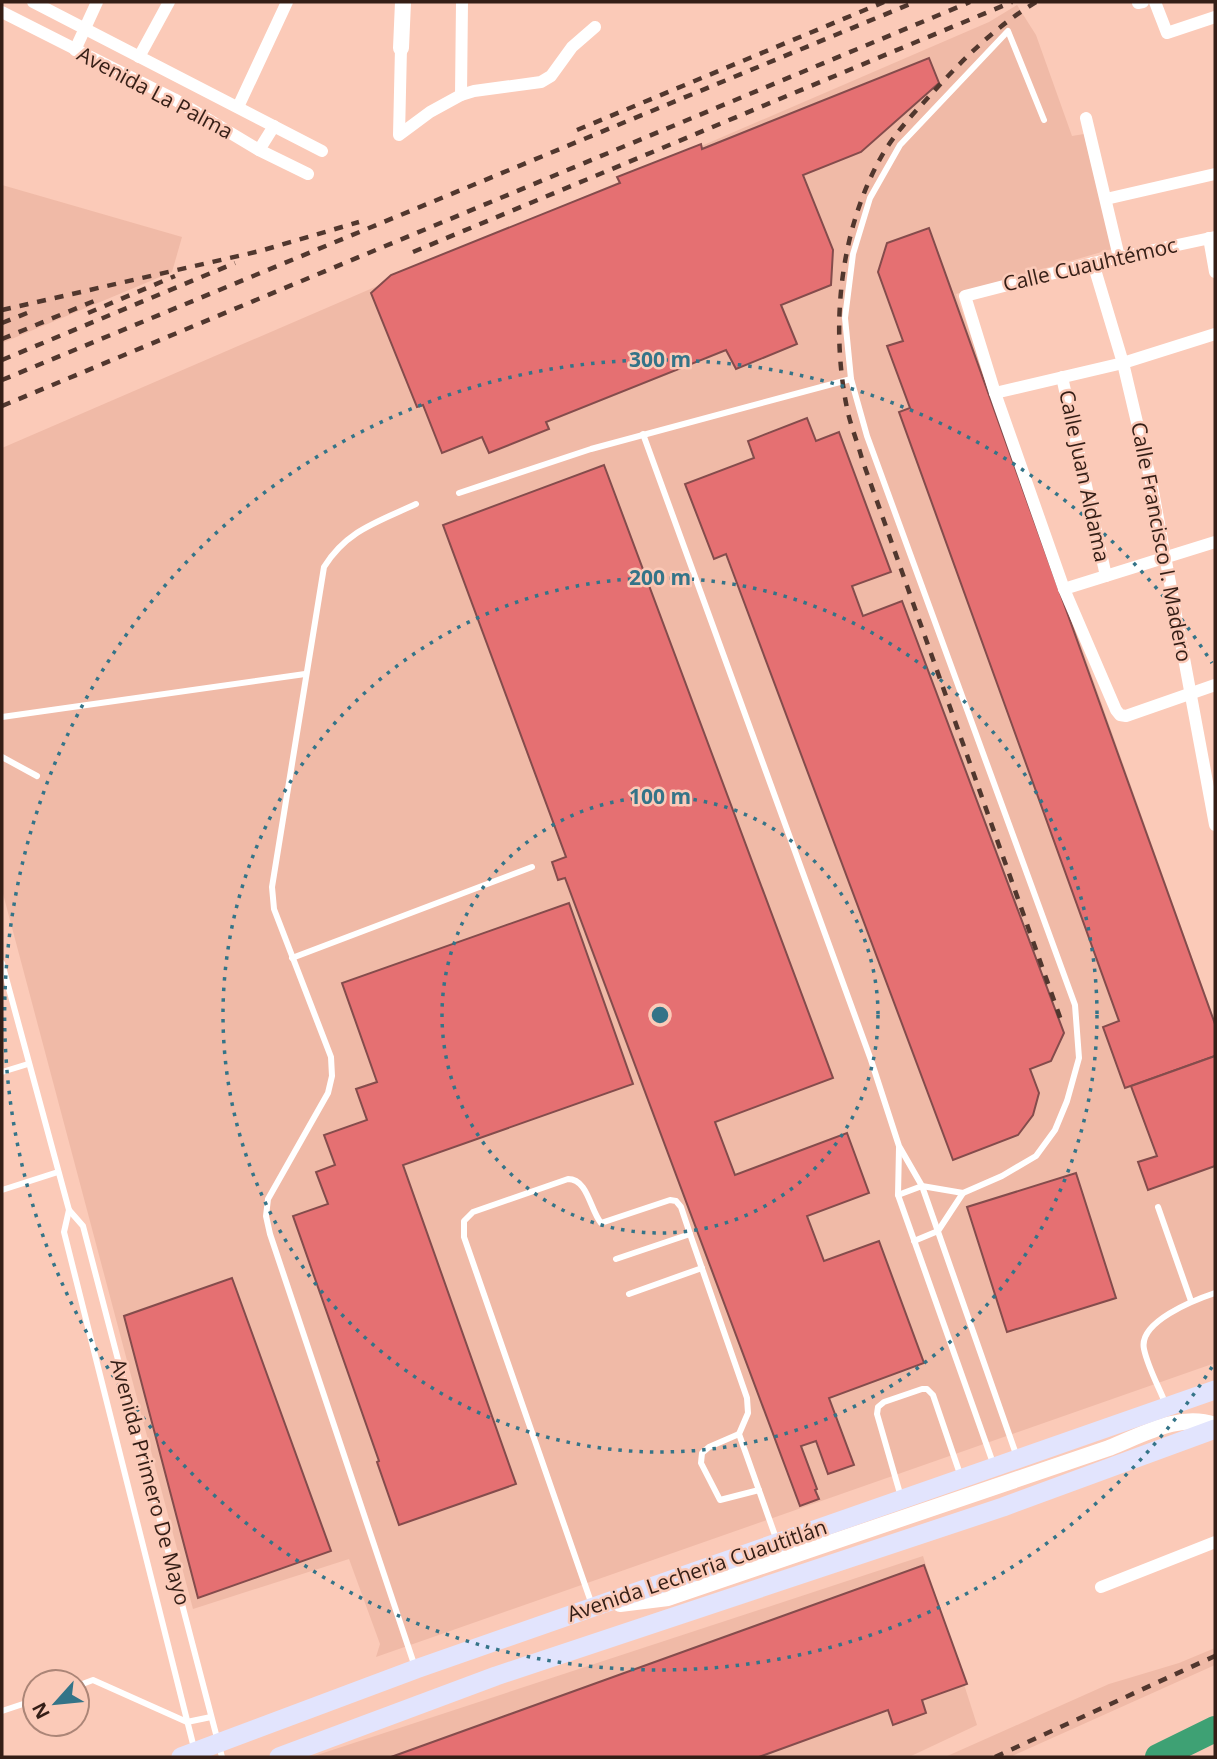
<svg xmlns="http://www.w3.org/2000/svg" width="1217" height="1759" viewBox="0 0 1217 1759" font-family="'Open Sans',sans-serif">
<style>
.built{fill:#f0baa7}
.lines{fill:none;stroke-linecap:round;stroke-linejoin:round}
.river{stroke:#3ea174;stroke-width:26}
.building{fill:#e57072;stroke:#844c4c;stroke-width:2}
.service{stroke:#fff;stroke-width:6}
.minor{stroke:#fff;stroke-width:12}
.tertiary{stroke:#fff;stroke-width:16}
.secondary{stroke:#e2e4fd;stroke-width:19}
.rail{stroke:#51372e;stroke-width:4.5;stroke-dasharray:9 9;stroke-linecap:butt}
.ring{fill:none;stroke:#347488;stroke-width:3.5;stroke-dasharray:3.5 7}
.labels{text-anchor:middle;stroke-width:5;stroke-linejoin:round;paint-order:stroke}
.street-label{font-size:21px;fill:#341e16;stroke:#fbcab8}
.centre{fill:#347488;stroke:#fbcab8;stroke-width:3.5}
.ring-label{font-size:21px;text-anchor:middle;font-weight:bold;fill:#347488;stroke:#fbcab8;stroke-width:5;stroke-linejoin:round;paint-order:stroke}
</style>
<rect width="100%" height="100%" fill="#fbcab8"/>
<g class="built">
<path d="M1017 5 1036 35 1072 136 1084 134 1112 249 956 294 1215 1022V1363L376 1657 380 1644 349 1559 193 1609 2 890V448L989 22Z"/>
<path d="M2 185 182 237 172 272 2 343Z"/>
<path d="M923 1556 977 1725 909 1757H311Z"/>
<path d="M1215 1648V1665L1010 1757H945L1109 1684 1179 1663Z"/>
</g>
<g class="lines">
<path class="river" d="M1158 1757 1215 1729"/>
</g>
<g class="building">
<path d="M929 58 939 83 861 152 803 175 833 250 831 285 781 305 797 344 736 369 726 350 546 422 549 429 489 453 482 437 442 453 423 405 417 407 371 293 391 275 620 183 617 177 701 144 702 149Z"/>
<path d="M929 228 1215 1024V1056L1125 1088 1103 1027 1119 1021 899 412 910 408 887 346 903 341 878 272 887 243Z"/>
<path d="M807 418 816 441 839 432 891 572 852 586 863 616 902 601 1064 1033 1051 1061 1030 1069 1039 1093 1033 1115 1018 1135 953 1160 726 554 714 559 685 484 754 458 748 441Z"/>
<path d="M604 465 833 1078 715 1122 735 1175 847 1133 869 1193 807 1216 824 1261 879 1241 924 1363 829 1398 854 1465 828 1474 816 1441 801 1446 817 1489 815 1490 819 1499 800 1506 565 878 558 880 552 862 566 857 443 525Z"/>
<path d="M569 903 633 1084 403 1165 516 1484 399 1525 377 1462 379 1461 293 1216 328 1204 316 1172 335 1165 324 1135 367 1120 356 1089 377 1082 342 983Z"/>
<path d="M1215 1056V1166L1148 1190 1138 1162 1157 1156 1131 1086Z"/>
<path d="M1076 1173 1116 1298 1007 1332 967 1207Z"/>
<path d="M232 1278 331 1551 198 1598 124 1316Z"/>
<path d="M924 1565 967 1684 922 1700 926 1713 893 1725 888 1710 759 1757H391Z"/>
</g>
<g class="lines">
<g class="service">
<path d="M643 434 871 1060 899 1146 922 1186 1017 1457"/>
<path d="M459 493 591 449 851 379"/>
<path d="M2 717 305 674"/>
<path d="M2 757 37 776"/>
<path d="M292 958 532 867"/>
<path d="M2 963 69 1210 83 1226 222 1757"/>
<path d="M2 1072 28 1064"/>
<path d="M899 1148 898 1195 993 1463"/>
<path d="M2 1190 58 1172"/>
<path d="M898 1195 922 1186 963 1193"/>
<path d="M1158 1207 1191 1301"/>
<path d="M69 1210 64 1232 194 1748"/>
<path d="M914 1241 938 1231 963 1193 1002 1176 1036 1156 1055 1130 1067 1101 1079 1058 1075 1005 867 436 851 379 845 318 853 254 870 198 900 145 1008 31 1044 120"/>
<path d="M616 1259 690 1234 747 1398 748 1413 739 1434 777 1541"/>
<path d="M629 1294 702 1268"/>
<path d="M1166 1405C1159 1387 1148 1368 1144 1349 1138 1322 1194 1300 1215 1293"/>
<path d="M739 1434 709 1447 702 1453 701 1463 720 1500 759 1490"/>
<path d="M901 1497 877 1414 878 1407 884 1402 922 1389H927L933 1395 961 1477"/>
<path d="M592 1605 464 1237V1221L473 1212 568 1179C588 1179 590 1210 601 1223L670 1200 676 1201 681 1207 690 1234"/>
<path d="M415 1667 270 1234 266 1216 268 1199 328 1093 332 1076 331 1057 274 909 272 887 324 567C347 530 378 522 416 504"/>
<path d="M77 1686 93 1680 187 1722 211 1717"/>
<path d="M2 1711 35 1700"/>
</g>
<g class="minor">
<path d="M33 2 322 151"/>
<path d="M1155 2 1167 33 1215 17"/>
<path d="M1138 3 1143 2"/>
<path d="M2 12 174 99 259 150 308 174"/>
<path d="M401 48 399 135 430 112 461 95 474 91 541 82 551 76 572 47 595 27"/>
<path d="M75 50 97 2"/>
<path d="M139 57 169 2"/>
<path d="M461 95 462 2"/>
<path d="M238 107 287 2"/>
<path d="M1086 118 1119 257"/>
<path d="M259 150 274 126"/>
<path d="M1106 199 1215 174"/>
<path d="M1215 237 1093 263 965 296 995 393 1064 589 1116 710 1120 715 1126 716 1215 685"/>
<path d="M1209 238 1215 272"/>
<path d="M1093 263 1123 363 1152 486 1215 825"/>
<path d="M1062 377 1106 576"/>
<path d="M995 393 1123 363 1215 334"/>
<path d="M1064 589 1215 542"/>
<path d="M1101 1587 1215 1542"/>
</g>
<g class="tertiary">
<path d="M401 48 403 2"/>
<path d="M620 1604 668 1598 1109 1448C1142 1435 1180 1412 1215 1425"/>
</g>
<g class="secondary">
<path d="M181 1757 416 1669 1215 1390"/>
<path d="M279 1757 496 1676 1003 1507 1215 1429"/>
</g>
<g class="rail">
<path d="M1036 2C998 25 966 56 936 89 916 111 894 133 880 159 839 234 830 330 848 413 852 429 858 444 862 459L1062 1023"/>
<path d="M577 130 884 2"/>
<path d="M413 252 1012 2"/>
<path d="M2 310 260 251 359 222"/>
<path d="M88 313 175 276"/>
<path d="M2 323 32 311"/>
<path d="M2 339 99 299"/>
<path d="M2 360 235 263"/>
<path d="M2 380 915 2"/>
<path d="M2 406 970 2"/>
<path d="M995 1757 1215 1656"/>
</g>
</g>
<g class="ring">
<circle cx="660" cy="1015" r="218"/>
<circle cx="660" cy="1015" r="437"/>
<path d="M1212 1367A655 655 0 1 1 1212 663"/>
</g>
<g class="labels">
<g class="street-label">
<text transform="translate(155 93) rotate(28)" y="7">Avenida La Palma</text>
<text transform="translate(1090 265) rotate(-13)" y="7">Calle Cuauhtémoc</text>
<text transform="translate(1084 476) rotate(78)" y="7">Calle Juan Aldama</text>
<text transform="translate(1161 542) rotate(79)" y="7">Calle Francisco I. Madero</text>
<text transform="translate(150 1482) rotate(75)" y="7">Avenida Primero De Mayo</text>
<text transform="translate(697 1571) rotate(-19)" y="7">Avenida Lecheria Cuautitlán</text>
</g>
</g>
<circle cx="660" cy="1015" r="10" class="centre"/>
<g class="ring-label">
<text x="660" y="367">300 m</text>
<text x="660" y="585">200 m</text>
<text x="660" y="804">100 m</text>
</g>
<rect width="1217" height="1759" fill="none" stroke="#341e16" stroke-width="7"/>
<g transform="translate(56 1703) rotate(243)"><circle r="33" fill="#fbcab8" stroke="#ab8577" stroke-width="2"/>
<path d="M0-5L12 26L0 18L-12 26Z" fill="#347488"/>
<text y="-10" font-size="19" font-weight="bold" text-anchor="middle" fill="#341e16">N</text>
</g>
</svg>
